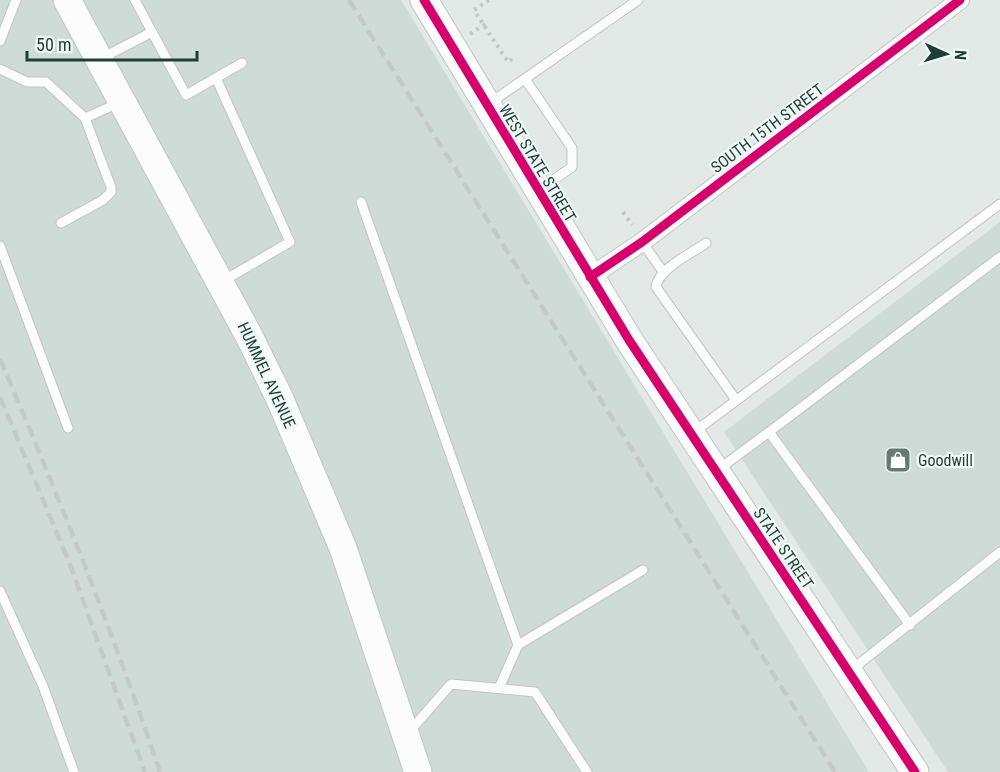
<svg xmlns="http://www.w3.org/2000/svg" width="1000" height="772" viewBox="0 0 1000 772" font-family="'Roboto Condensed',sans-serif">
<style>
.built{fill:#cfdbd6}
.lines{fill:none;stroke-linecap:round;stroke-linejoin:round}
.service-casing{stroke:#bfc6c3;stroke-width:11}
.minor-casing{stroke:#bfc6c3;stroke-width:20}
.secondary-casing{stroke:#bdc7c4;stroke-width:29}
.path{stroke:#bfcac7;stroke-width:4;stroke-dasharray:3 4.5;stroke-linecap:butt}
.service{stroke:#fbfcfb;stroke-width:9}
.minor{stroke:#fbfcfb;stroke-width:18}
.secondary{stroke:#fbfcfb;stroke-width:27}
.rail{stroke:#c5cac9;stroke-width:4.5;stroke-dasharray:12 6;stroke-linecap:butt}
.cycleway-casing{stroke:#f0f8f5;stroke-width:13}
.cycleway{stroke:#d6006c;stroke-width:9}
.labels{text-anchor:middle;stroke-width:4.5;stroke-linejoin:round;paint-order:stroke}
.street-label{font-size:16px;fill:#1e3e38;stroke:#f0f8f5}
.poi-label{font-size:16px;fill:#1e3e38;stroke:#f0f8f5;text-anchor:start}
</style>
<rect width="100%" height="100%" fill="#e2e9e6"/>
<g class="built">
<path d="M0 0H401L869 772H0Z"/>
<path d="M1000 222V772H948L724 432Z"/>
</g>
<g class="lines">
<g class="service-casing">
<g id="service">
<path d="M152 32 186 95 242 63"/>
<path d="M0 41 16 0"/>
<path d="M102 58 152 32 135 0"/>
<path d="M0 69 27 82H46L85 118 121 102"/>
<path d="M216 78 290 242 223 281"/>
<path d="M525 79 572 148V167L540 189"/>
<path d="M490 103 638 0"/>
<path d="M361 202 518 645"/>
<path d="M61 223 103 200 111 192V187L85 118"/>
<path d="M642 242 664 273"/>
<path d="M706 243C691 254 659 268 656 287L736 400"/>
<path d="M0 246 68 428"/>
<path d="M694 432 1000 204"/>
<path d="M769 432 1000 257"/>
<path d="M719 469 769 432 910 625"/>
<path d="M0 591 43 686 74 772"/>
<path d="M850 671 1000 552"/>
<path d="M499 688 518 645 643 570"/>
<path d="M409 732 451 684 535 692 587 772"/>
</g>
</g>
<g class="minor-casing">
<path id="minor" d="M590 277 642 242 960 0"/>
</g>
<g class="secondary-casing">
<g id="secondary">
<path d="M67 0 249 336 279 397 343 548 418 772"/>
<path d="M424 0 629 340 915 772"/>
</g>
</g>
<g class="path">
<path d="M489 0 474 10 508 62 512 59"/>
<path d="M470 34 487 23"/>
<path d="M623 212 632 225"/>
</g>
<use href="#service" class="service"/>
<use href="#minor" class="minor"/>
<use href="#secondary" class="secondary"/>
<g class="rail">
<path d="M349 0 835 772"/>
<path d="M0 359C58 495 113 632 160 772"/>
<path d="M0 397 69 562 145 772"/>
</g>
<g class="cycleway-casing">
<g id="cycleway">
<path d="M424 0 629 340 915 772"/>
<path d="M590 277 642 242 960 0"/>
</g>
</g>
<use href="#cycleway" class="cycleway"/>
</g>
<defs>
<g id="shop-square" transform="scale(1.35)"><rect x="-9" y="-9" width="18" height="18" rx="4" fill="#637a75" stroke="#f0f8f5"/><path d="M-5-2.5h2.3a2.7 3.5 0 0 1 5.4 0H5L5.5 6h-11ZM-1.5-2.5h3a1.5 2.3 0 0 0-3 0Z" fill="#fff"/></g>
</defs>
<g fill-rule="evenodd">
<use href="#shop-square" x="898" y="460"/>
</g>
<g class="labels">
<g class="street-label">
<text transform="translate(767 128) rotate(-37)" y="6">SOUTH 15TH STREET</text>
<text transform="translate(538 163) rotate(59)" y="6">WEST STATE STREET</text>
<text transform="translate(267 375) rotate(65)" y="6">HUMMEL AVENUE</text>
<text transform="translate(784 548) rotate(56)" y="6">STATE STREET</text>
</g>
<g class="poi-label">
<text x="918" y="466">Goodwill</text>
</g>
</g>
<g transform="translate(946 54) rotate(94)" stroke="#f0f8f5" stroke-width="4.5" paint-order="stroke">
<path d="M0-4.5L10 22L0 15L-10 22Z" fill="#1e3e38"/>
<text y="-9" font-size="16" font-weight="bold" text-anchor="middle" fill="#1e3e38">N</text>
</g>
<path d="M27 51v9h170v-9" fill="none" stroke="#1e3e38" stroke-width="3"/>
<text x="36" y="51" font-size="18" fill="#1e3e38" stroke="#f0f8f5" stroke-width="4.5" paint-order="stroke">50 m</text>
</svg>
